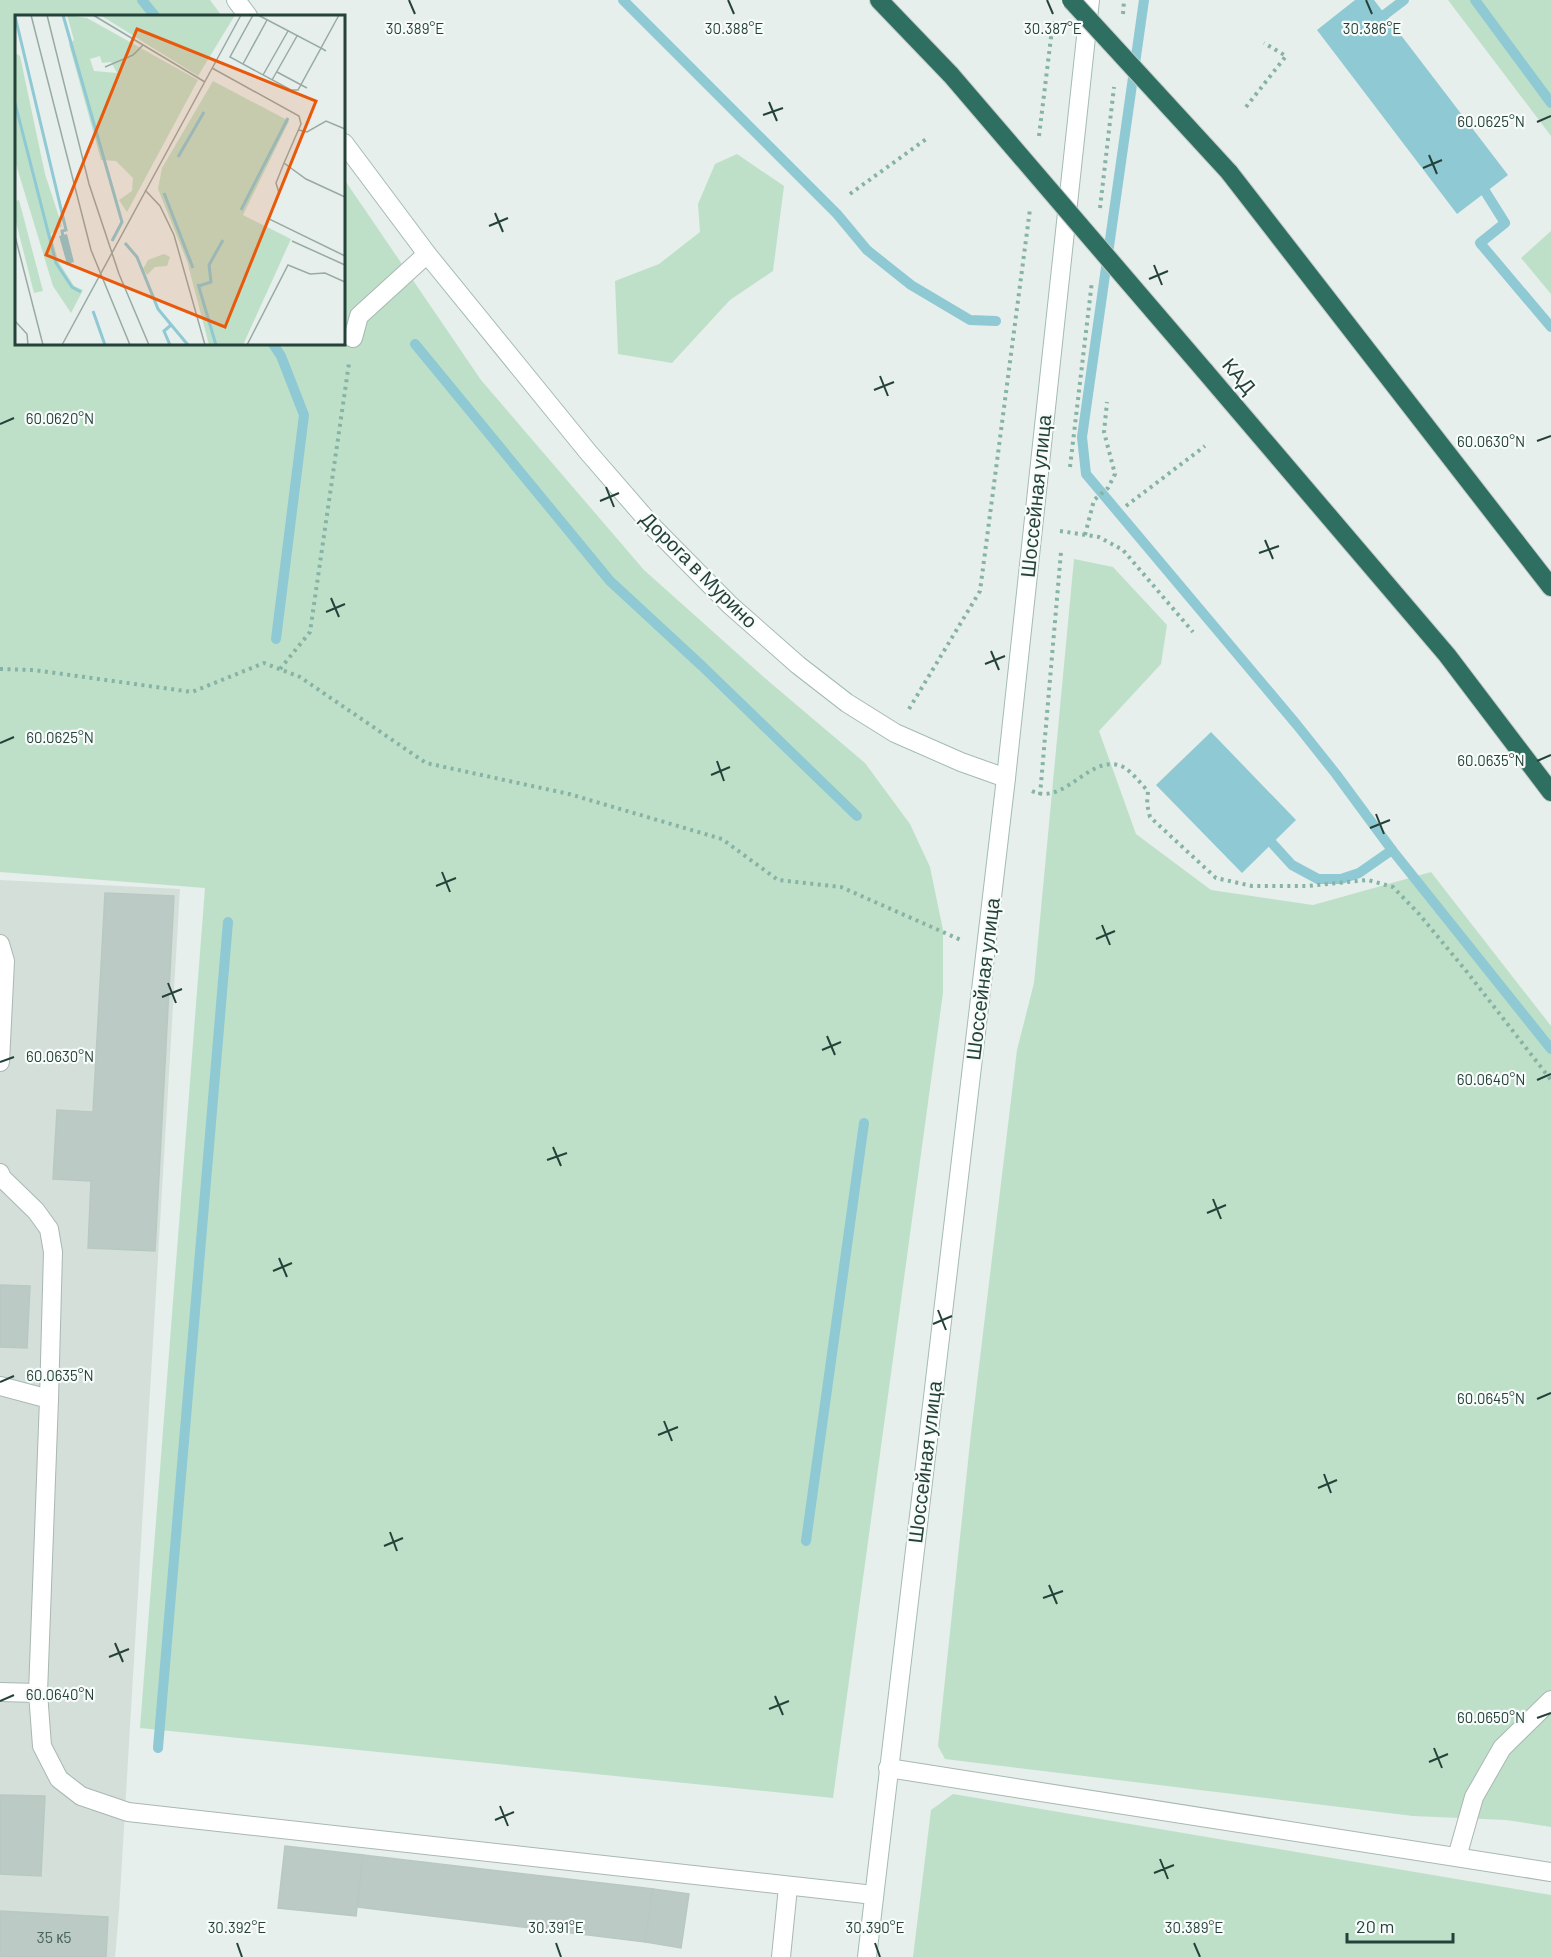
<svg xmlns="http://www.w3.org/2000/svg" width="1551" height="1957" viewBox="0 0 1551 1957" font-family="Barlow,sans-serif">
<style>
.built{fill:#d4dfda}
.green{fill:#bfe0c8}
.water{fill:#8ec9d4}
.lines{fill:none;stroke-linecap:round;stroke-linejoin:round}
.stream{stroke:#8ec9d4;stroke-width:10}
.building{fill:#bbcac4;stroke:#b8c9c2;stroke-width:1.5}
.lane-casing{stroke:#a8b8b2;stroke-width:20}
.secondary-casing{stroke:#a4bbb3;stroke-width:20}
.highway-casing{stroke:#c2cac8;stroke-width:20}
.path{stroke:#86b3a5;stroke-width:4;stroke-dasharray:3 4.5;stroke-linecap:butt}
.lane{stroke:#fff;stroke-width:18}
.secondary{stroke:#fff;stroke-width:18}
.highway{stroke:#2f6f62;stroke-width:18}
.highway-bridge-casing{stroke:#c2cac8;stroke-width:20;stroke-linecap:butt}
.highway-bridge{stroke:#2f6f62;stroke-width:18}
.ticks{fill:none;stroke:#24423a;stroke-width:2}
.labels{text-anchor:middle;stroke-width:4.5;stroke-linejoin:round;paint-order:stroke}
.number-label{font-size:16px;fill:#4a645c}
.street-label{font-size:20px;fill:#24423a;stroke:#f7fbf9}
.inset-river{fill:none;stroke:#8ec9d4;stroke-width:3}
.inset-road{fill:none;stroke:#98aaa4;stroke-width:1.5}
.view{fill:#e8590c;fill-opacity:0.15;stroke:#e8590c;stroke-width:3}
.inset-edge{fill:none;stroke:#24423a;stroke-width:3}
.ticks-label{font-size:15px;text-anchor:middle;fill:#24423a;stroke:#f7fbf9;stroke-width:4.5;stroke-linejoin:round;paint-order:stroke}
</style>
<rect width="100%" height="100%" fill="#e6efeb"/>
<path class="built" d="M0 880 180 889 119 1911 115 1957H0Z"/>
<g class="green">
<path d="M0 0H210L222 16H16V344H344V179L481 380 644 570 766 679 865 763 910 824 930 867 943 930V993L833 1798 140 1728 205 888 0 872Z"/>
<path d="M1448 0H1551V136Z"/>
<path d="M737 154 784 186 773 271 730 300 672 363 618 354 615 281 659 264 700 232 698 204 715 164Z"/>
<path d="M1551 231V294L1521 258Z"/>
<path d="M1074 559 1113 567 1167 625 1161 664 1099 731 1136 834 1211 890 1313 905 1431 872 1551 1026V1827L1506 1820 1413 1816 945 1759 938 1746 971 1433 1017 1050 1034 983Z"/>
<path d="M953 1794 1551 1895V1957H913L931 1810Z"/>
</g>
<g class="water">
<path d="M1355 0H1374L1508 175 1457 214 1317 30Z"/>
<path d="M1211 732 1296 820 1242 873 1156 785Z"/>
</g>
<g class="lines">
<g class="stream">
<path d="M142 0 155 16"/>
<path d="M623 0 837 214 867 250 911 285 970 320 996 321"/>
<path d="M1144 0 1082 437 1086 474 1297 725 1336 774 1392 850 1551 1049"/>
<path d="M1475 0 1551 103"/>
<path d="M1375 22 1404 0"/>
<path d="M1478 180 1505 223 1480 243 1551 327"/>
<path d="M273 344 281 356 304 415 276 639"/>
<path d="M415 344 610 581 702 666 857 816"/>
<path d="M1272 843 1292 865 1318 879H1341L1359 873 1392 850"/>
<path d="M806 1541 864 1123"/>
<path d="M158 1748 228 922"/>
</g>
</g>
<g class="building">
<path d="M105 893 174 896 155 1251 88 1248 91 1181 53 1179 57 1110 93 1112Z"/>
<path d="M0 1285 30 1286 27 1348 0 1347Z"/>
<path d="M0 1795 45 1796 41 1876 0 1874Z"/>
<path d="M285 1846 363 1855 356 1916 278 1908Z"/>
<path d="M363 1855 653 1889 645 1942 358 1907Z"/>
<path d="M653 1889 689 1894 681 1948 645 1942Z"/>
<path d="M0 1911 108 1917 106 1957H0Z"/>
</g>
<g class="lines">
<g class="lane-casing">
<g id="lane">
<path d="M353 338 359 316 427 254"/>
<path d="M0 944 5 961 0 1062"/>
<path d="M0 1173 2 1178 36 1211 49 1229 53 1252 49 1399"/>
<path d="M0 1386 49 1399 38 1693 42 1746 59 1779 81 1796 128 1812 874 1895"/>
<path d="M0 1692 38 1693"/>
<path d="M888 1768 1551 1872"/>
<path d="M1457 1857 1474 1797 1502 1748 1551 1700"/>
<path d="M781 1957 788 1887"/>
</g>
</g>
<g class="secondary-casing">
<g id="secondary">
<path d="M236 0 248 16"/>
<path d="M344 143 427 254 588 452 654 528 730 605 798 665 847 703 895 733 961 762 1006 778"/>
<path d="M867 1957 1006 778 1090 0"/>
</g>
</g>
<g class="highway-casing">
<g id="highway">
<path d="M879 0 951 75"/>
<path d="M1229 172 1551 587"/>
<path d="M1204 370 1447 655 1551 792"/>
</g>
</g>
<g class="path">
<path d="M1123 14 1124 0"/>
<path d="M1246 107 1286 56 1264 43"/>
<path d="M1039 136 1053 21"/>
<path d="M850 194 929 137"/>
<path d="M1100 208 1114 87"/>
<path d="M1070 467 1092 281"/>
<path d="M1126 506 1205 446"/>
<path d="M1060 531 1099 537 1123 550 1193 632"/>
<path d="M1085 535 1094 500 1108 488 1115 474 1104 432 1107 402"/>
<path d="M0 669 34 670 192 692 264 663 300 677 426 763 569 794 722 839 778 880 841 887 961 940"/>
<path d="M280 669 310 632 349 363"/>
<path d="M909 709 980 591 1030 209"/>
<path d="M1032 791C1066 807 1092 749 1125 768 1133 773 1141 784 1148 791L1147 804 1150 817 1216 878 1252 886H1307L1368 880 1393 887 1419 914 1467 972 1551 1080"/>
<path d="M1040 795 1061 552"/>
</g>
<use href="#lane" class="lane"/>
<use href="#secondary" class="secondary"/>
<use href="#highway" class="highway"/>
<g class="highway-bridge-casing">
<g id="highway-bridge">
<path d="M1071 0 1229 172"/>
<path d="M951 75 1204 370"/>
</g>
</g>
<use href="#highway-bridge" class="highway-bridge"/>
</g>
<path class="ticks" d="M409 0 415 14M728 0 734 14M1047 0 1053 14M1366 0 1372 14M769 102 777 121M763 115 783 108M1537 122 1551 116M1429 155 1437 174M1423 168 1442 160M495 213 503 232M489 226 508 218M1154 265 1162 285M1149 279 1168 271M880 376 888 396M874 390 894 382M0 424 14 418M1537 441 1551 436M606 487 614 507M600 501 619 493M1265 540 1273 559M1259 553 1279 546M331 598 339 617M326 612 345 604M991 651 999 670M985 664 1005 656M0 743 14 737M717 761 724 781M1537 761 1551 755M711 775 730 767M1376 814 1384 834M1370 828 1390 820M442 872 450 892M436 886 456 878M1102 925 1110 945M1096 939 1115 931M168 983 176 1003M162 997 182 989M827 1036 835 1055M822 1050 841 1042M0 1062 14 1057M1537 1080 1551 1074M553 1147 561 1166M547 1160 567 1153M1213 1199 1221 1219M1207 1213 1226 1205M279 1258 287 1277M273 1271 292 1263M938 1310 946 1330M933 1324 952 1316M0 1382 14 1376M1537 1399 1551 1393M664 1421 672 1441M658 1435 678 1427M1324 1474 1331 1493M1318 1488 1337 1480M390 1532 397 1551M384 1546 403 1538M1049 1585 1057 1604M1043 1598 1063 1591M115 1643 123 1662M109 1657 129 1649M775 1696 783 1715M0 1701 14 1695M769 1709 789 1701M1537 1718 1551 1713M1434 1748 1442 1768M1429 1762 1448 1754M500 1806 508 1826M495 1820 514 1812M1160 1859 1168 1879M1154 1873 1174 1865M237 1943 242 1957M556 1943 561 1957M875 1943 880 1957M1194 1943 1200 1957"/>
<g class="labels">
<g class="number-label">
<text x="54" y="1943">35 к5</text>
</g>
<g class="street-label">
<text transform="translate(1239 376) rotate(50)" y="7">КАД</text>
<text transform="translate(1036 496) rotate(-84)" y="7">Шоссейная улица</text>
<text transform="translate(699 570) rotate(45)" y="7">Дорога в Мурино</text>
<text transform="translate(983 979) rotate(-83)" y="7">Шоссейная улица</text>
<text transform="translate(925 1462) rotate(-83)" y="7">Шоссейная улица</text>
</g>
</g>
<g transform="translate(15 15)">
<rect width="330" height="330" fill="#e6efeb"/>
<path d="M52 0 72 3 183 65 112 197 104 185 117 176 118 163 101 146 86 145 54 29 59 25ZM85 41 87 48 96 47 102 58 79 56 75 44ZM85 0H220L183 61ZM0 38 5 41 30 159 47 211 36 219 43 246 59 271 68 275 56 298 38 271 0 146ZM198 66 274 106 228 200 276 224 228 330H194L172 246 143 174 147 153ZM4 185 28 276 19 278 0 203V186ZM149 239 155 242 152 251 140 252 132 260 128 254 133 245Z" fill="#bfe0c8" fill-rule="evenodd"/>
<path d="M52 219 59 247 52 249 44 221Z" fill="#8ec9d4"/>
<path class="inset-river" d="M48 0 107 207 97 226M0 1 51 215 47 216 48 222M0 88 41 248 57 272 66 277M163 142 189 97M149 178 178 253M226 195 273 103M110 228 122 242 143 294 173 330M183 269 201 330M184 271 196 267 194 250 208 225M78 296 90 330M155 330 149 316 156 310"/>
<path class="inset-road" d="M16 0 76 235 115 330M32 0 74 169 104 259 134 330M78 0 190 67M238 0 215 42 276 75H283L306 33 243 0M311 36 306 33 324 0M228 49 252 5M90 52 118 40 128 30M197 53 284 101 286 109 269 148 291 164 330 182M262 57 292 73M248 60 273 16M257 65 282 21M284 115 292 117 311 106 330 114M269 148 261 168 264 178 254 204 330 241M130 175 145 191 159 220 190 330M0 221 28 330M277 226 330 250M0 306 12 319 13 330M47 330 226 0M232 330 273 250 295 259 310 258 330 267"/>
<path class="view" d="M122 14 301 86 210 312 31 240Z"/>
<rect width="330" height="330" class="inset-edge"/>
</g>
<g class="ticks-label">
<text x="415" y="34">30.389°E</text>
<text x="734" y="34">30.388°E</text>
<text x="1053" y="34">30.387°E</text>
<text x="1372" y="34">30.386°E</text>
<text x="1491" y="127">60.0625°N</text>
<text x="60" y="424">60.0620°N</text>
<text x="1491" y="447">60.0630°N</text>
<text x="60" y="743">60.0625°N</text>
<text x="1491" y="766">60.0635°N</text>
<text x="60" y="1062">60.0630°N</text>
<text x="1491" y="1085">60.0640°N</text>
<text x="60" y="1381">60.0635°N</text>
<text x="1491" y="1404">60.0645°N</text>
<text x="60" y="1700">60.0640°N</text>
<text x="1491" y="1723">60.0650°N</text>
<text x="237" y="1933">30.392°E</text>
<text x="556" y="1933">30.391°E</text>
<text x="875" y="1933">30.390°E</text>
<text x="1194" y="1933">30.389°E</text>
</g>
<path d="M1347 1933v9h106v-9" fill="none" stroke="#24423a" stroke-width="3"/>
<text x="1356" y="1933" font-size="18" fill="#24423a" stroke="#f7fbf9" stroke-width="4.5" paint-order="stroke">20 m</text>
</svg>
